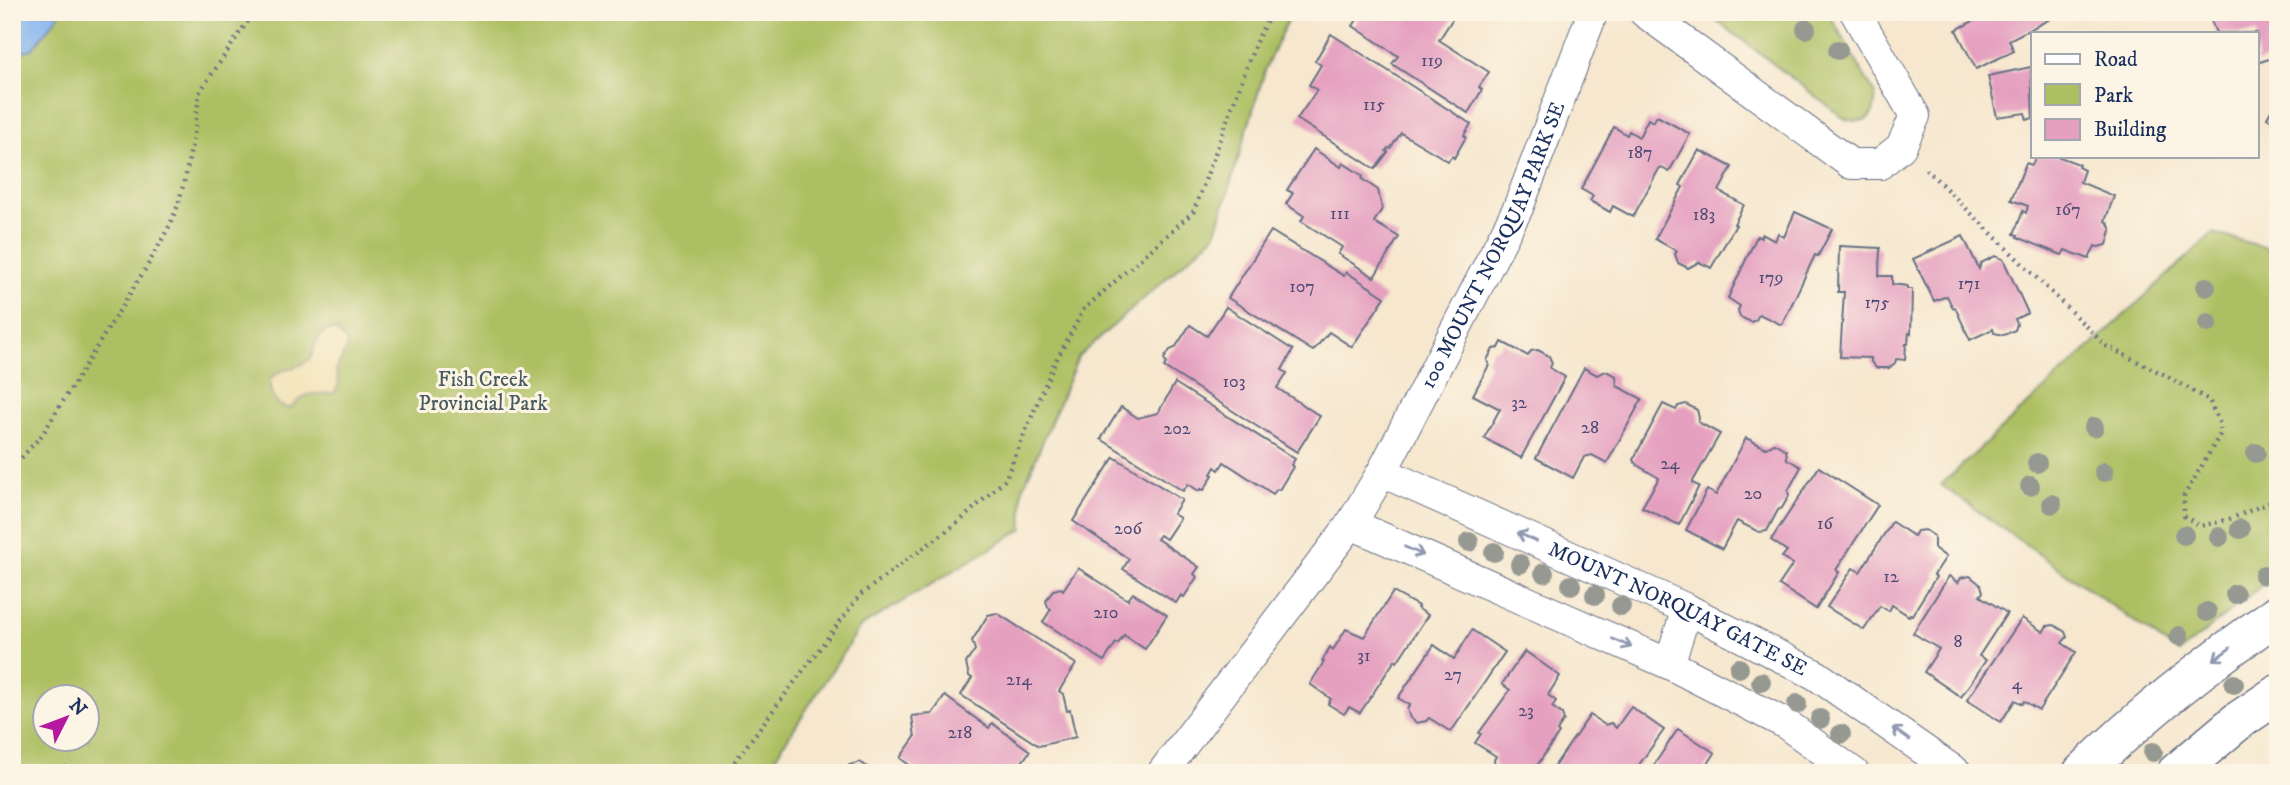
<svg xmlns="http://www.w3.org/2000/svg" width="2290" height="785" viewBox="0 0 2290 785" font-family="'IM FELL DW Pica',serif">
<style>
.green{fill:#adbf62;stroke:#647760;stroke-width:2;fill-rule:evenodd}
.sand{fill:#eeda9e;stroke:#84847e;stroke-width:2}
.water{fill:#84b4ef;stroke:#5072a6;stroke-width:2}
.building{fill:#e5a0c0}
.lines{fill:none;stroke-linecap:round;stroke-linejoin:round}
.minor-casing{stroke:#686f85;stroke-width:32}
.tertiary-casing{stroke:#686f85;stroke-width:41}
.path{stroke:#686f85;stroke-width:4.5;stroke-dasharray:2 5;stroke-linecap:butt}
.minor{stroke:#fff;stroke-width:30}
.tertiary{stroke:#fff;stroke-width:38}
.tree{fill:#969991}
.oneway{stroke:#8d97ae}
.labels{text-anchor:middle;stroke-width:6;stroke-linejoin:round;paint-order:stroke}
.number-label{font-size:18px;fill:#4e4b76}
.street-label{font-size:21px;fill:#1b2f5e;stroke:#fcf5e5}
.park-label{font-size:21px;fill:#475a5f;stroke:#fcf5e5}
</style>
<rect width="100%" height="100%" fill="#fcf5e5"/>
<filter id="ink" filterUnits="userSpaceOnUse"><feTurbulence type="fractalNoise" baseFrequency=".0143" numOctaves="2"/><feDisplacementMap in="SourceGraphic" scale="14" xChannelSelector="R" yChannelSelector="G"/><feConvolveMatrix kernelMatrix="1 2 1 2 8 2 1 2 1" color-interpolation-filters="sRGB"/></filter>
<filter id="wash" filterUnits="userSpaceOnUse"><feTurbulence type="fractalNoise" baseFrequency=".00686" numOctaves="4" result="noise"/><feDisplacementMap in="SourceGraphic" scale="28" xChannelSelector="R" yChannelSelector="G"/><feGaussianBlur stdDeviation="1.57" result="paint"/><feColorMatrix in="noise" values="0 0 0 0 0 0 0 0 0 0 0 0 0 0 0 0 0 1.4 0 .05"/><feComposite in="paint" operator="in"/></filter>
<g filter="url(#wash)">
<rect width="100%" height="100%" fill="#f6e7ce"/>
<g class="green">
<path d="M12 12H1291L1266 67 1215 235 1078 357 1022 491 1023 529 860 627 765 773H12ZM46 698H88V740H46Z"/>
<path d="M1706 12H1828L1875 94C1877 117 1867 125 1845 119Z"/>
<path d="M2213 233 2278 251V575L2261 586 2179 653 1941 485Z"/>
</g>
<path class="sand" d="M328 330 336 331 347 342 346 350 336 370C339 380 341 385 334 393 309 396 311 388 291 408 275 408 269 394 270 380 280 367 293 370 306 362 318 355 309 340 328 330Z"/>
<path class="water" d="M12 12H61L32 49 12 54Z"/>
<g id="blocks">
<g class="building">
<path d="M1362 12H1457L1439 40 1489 72 1479 87 1482 90 1468 113 1392 64 1398 56 1353 26Z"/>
<path d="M1976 12H2064L2009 40 2014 51 1976 69 1956 30 1979 18Z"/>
<path d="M2224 12H2278V56L2257 63V33H2216L2210 18Z"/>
<path d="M1331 34 1471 124 1464 135 1466 137 1454 158 1452 156 1448 161 1401 133 1390 149 1388 148 1386 151 1388 152 1375 169 1297 119 1317 90 1309 85 1321 65 1315 61Z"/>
<path d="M2031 67 2033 118 2027 120 2025 113 1997 117 1988 76Z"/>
<path d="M2278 98V124L2267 118Z"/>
<path d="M1657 116 1690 134 1669 172 1660 167 1633 217 1613 206 1610 212 1590 201 1593 196 1581 189 1614 127 1627 135 1629 131 1639 137 1648 119 1653 122Z"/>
<path d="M1314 149 1341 167 1343 163 1363 176 1362 179 1378 190 1382 209 1374 222 1399 237 1374 277 1338 254 1342 247 1301 221 1304 216 1286 204 1293 193 1287 190Z"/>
<path d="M1699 150 1732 167 1719 191 1744 205 1734 224 1736 225 1711 268 1699 262 1688 268 1678 263 1675 254 1677 251 1655 239 1683 187 1680 185Z"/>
<path d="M2036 156H2057L2079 164 2078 167 2084 170 2080 182 2114 196 2105 221 2108 223 2111 230 2107 245 2098 247 2095 246 2089 259 2065 250 2062 255 2017 237 2018 235 2014 234 2023 211 2026 213 2028 206 2011 200 2026 163 2032 165Z"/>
<path d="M1795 212 1832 229 1818 256 1815 255 1782 325 1759 314 1756 320 1751 322 1740 317 1738 310 1740 306 1728 298 1757 236 1761 238 1762 234 1775 241 1778 233 1784 237Z"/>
<path d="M1271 231 1344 276 1346 272 1385 297 1352 347 1329 332 1313 351 1228 298Z"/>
<path d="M1963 236 1979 269 1981 263 1995 256 2003 259 2028 313 2015 319 2017 324 2015 330 2004 335 1994 333 1993 329 1970 340 1955 307 1953 308 1947 296 1934 301 1913 259Z"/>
<path d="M1839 246 1880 248 1879 276H1892V284L1907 286V289H1912L1911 334 1909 333 1908 344H1906L1905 360 1896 359 1895 363 1889 368H1876L1871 362V358L1840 357 1844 292H1838Z"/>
<path d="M1226 307 1293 350 1282 370 1287 373 1277 388 1320 416 1297 452 1164 367 1166 363 1164 359 1170 350 1175 348 1190 325 1207 336Z"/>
<path d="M1502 342 1528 356 1531 351 1538 350 1549 356 1552 363 1550 368 1565 377 1521 458 1484 438 1500 409 1473 395 1489 365 1487 360 1493 349 1499 348Z"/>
<path d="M1584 368 1597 375 1606 371 1616 376 1617 386 1642 399 1607 463 1592 455 1584 457 1573 478 1536 458Z"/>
<path d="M1175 383 1295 459 1291 465 1293 467 1279 490 1277 489 1273 494 1224 462 1219 470 1215 467 1211 474 1213 475 1204 490 1201 489 1199 491 1188 484 1183 491 1101 439 1121 407 1138 418 1158 413Z"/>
<path d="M1663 404 1676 410 1678 406 1686 404 1697 410 1699 418 1698 422 1720 434 1692 483 1699 486 1679 525 1642 507 1659 478 1637 465 1633 460Z"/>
<path d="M1746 438 1766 448 1774 443 1786 450 1787 459 1801 467 1788 491 1789 496 1782 508 1778 510 1767 531 1759 532 1737 521 1722 549 1686 530 1707 490 1716 495Z"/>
<path d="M1114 457 1182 500 1173 514 1180 518 1166 539 1160 535 1157 539 1199 567 1194 574 1197 577 1184 597 1181 595 1176 603 1123 569 1129 559 1073 521Z"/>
<path d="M1819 467 1878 505 1836 570 1839 572 1816 609 1779 585 1793 564 1782 557 1787 551 1771 540Z"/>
<path d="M1892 522 1914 536 1917 531 1925 530 1934 536V548L1946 557 1934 575 1936 577 1912 615 1910 614 1909 616 1892 605 1889 611 1880 606 1864 630 1827 607 1853 568 1860 572Z"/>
<path d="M1078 568 1128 600 1133 593 1167 615 1145 649 1124 635 1118 644 1116 643 1104 661 1043 622 1051 609 1048 607 1046 601 1053 590 1061 588 1063 590Z"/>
<path d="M1949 576 1958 583 1961 578 1970 576 1981 585 1983 592 1980 596 2007 613 1979 656 1986 660 1961 697 1924 672 1939 649 1913 633Z"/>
<path d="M1393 592 1418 606 1417 608 1428 615 1397 662 1395 660 1360 713 1349 707 1344 714 1328 704 1331 699 1310 684 1324 662 1322 661 1330 647 1333 650 1346 629 1364 637Z"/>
<path d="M997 613 1076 664 1059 691 1063 694 1067 711 1070 710 1076 737 1039 746 961 695 972 678 969 676 966 663 975 650 972 641 988 615Z"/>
<path d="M2022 618 2043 632 2047 626 2054 625 2065 632 2067 637 2062 643 2076 652 2039 710 2024 701 2022 704 2015 700 2001 722 1967 700Z"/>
<path d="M1472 630 1505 652 1451 732 1429 718 1426 721 1417 723 1410 718 1407 709 1410 705 1398 698 1434 645 1454 659Z"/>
<path d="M1525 651 1560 676 1548 695 1556 701 1552 707 1562 714 1564 720 1557 731 1559 733 1532 773H1521L1515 768 1512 772 1502 773 1495 768 1494 760 1496 756 1475 743 1481 734 1479 733 1510 690 1502 684Z"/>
<path d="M945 696 989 728 992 723 1030 751 1014 773H920L900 758 915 737 912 716 932 714Z"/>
<path d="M1631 707 1664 730 1633 773H1553L1551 771 1590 715 1605 725 1611 723 1616 728Z"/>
<path d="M1678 729 1715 753 1702 773H1660L1652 768Z"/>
<path d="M860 762 876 773H844L849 765Z"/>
</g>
</g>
</g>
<g filter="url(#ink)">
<use href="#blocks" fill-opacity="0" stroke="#686f85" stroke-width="2"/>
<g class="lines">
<g class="minor-casing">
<g id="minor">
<path d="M1644 12 1851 164H1880L1901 147 1915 116 1855 12"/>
<path id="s1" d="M1382 472 1687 609 1816 675 1957 773"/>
<path d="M1351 524 1669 664 1786 724 1854 773"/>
<path d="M1669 664 1687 609"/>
<path id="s2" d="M1162 773 1351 524 1382 472 1518 208 1593 12"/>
</g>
</g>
<g class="tertiary-casing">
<g id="tertiary">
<path d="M2082 773C2143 713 2207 663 2278 614"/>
<path d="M2176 773 2238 721 2278 694"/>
</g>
</g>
<g class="path">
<path d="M1926 169 2106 346 2163 374 2209 400 2219 422 2221 433 2184 496V516L2200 526 2227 520 2278 499"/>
<path d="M12 468 42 435 149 263 170 225 178 205 186 174 195 129 199 93 254 12"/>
<path d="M62 773 71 762"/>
<path d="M726 773 860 595 960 521 1005 480 1053 366 1084 309 1194 211 1256 42 1271 12"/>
</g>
<use href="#minor" class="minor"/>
<use href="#tertiary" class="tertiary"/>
</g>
<g class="tree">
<circle cx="1806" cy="29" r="10"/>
<circle cx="1838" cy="50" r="10"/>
<circle cx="2206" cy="287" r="10"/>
<circle cx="2208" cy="323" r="10"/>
<circle cx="2094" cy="427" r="10"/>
<circle cx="2256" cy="453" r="10"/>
<circle cx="2037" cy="463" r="10"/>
<circle cx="2104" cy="472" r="10"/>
<circle cx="2030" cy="486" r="10"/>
<circle cx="2052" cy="504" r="10"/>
<circle cx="2240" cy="529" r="10"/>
<circle cx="2184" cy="535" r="10"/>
<circle cx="2219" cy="537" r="10"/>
<circle cx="1469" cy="542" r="10"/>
<circle cx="1494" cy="552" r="10"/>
<circle cx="1520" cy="564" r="10"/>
<circle cx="1544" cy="573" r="10"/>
<circle cx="2264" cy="575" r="10"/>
<circle cx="1571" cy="585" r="10"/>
<circle cx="2235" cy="594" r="10"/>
<circle cx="1595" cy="595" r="10"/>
<circle cx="1621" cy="606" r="10"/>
<circle cx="2207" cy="612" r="10"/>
<circle cx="2179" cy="636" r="10"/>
<circle cx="1739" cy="668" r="10"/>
<circle cx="1761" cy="682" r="10"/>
<circle cx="2234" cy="684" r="10"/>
<circle cx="1797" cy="704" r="10"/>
<circle cx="1820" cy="719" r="10"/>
<circle cx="1841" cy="734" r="10"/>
<circle cx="2153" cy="752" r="10"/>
</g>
<defs><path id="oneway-shaft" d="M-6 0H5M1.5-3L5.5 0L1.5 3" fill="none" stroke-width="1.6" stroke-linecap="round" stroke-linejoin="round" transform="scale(1.75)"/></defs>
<g class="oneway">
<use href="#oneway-shaft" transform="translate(1527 537) rotate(-156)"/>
<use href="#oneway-shaft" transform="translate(1414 551) rotate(24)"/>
<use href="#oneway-shaft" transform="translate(1622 643) rotate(24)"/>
<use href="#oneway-shaft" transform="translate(2222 654) rotate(144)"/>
<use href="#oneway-shaft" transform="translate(1901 734) rotate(-145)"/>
</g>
</g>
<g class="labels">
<g class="number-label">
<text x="1432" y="66">119</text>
<text x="1374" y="110">115</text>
<text x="1640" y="158">187</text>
<text x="2068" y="215">167</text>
<text x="1340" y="219">111</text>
<text x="1704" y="220">183</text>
<text x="1771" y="283">179</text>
<text x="1969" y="289">171</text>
<text x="1302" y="292">107</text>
<text x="1877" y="308">175</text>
<text x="1234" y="387">103</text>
<text x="1519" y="408">32</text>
<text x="1590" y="433">28</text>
<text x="1177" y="434">202</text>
<text x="1670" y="469">24</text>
<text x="1753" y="499">20</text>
<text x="1825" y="529">16</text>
<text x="1128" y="534">206</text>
<text x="1891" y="582">12</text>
<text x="1106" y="618">210</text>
<text x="1958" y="647">8</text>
<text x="1364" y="661">31</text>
<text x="1453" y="680">27</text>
<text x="1019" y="685">214</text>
<text x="2017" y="689">4</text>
<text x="1526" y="716">23</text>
<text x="960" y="738">218</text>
</g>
<g class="street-label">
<text dy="7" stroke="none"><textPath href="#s2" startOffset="626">100 MOUNT NORQUAY PARK SE</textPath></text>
<text dy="7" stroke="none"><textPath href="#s1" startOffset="326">MOUNT NORQUAY GATE SE</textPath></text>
</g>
<g class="park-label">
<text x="483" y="386">Fish Creek<tspan x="483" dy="24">Provincial Park</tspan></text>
</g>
</g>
<rect width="2290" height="785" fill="none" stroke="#fcf5e5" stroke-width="42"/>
<rect x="2031" y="32" width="228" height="126" fill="#fcf5e5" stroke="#a2a6af" stroke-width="2"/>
<rect x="2045" y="54" width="35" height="10" fill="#ffffff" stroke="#a2a6af" stroke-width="2"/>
<text x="2094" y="66" font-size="21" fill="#1b2f5e">Road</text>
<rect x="2045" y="84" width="35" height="21" fill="#adbf62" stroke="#a2a6af" stroke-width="2"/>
<text x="2094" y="102" font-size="21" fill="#1b2f5e">Park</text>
<rect x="2045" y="119" width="35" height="21" fill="#e5a0c0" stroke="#a2a6af" stroke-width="2"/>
<text x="2094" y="136" font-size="21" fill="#1b2f5e">Building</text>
<g transform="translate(66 718) rotate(48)"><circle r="33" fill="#fcf5e5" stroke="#a2a6af" stroke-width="2"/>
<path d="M0-5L12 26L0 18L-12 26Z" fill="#b5179e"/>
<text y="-10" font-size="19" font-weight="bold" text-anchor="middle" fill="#1b2f5e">N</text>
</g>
</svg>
